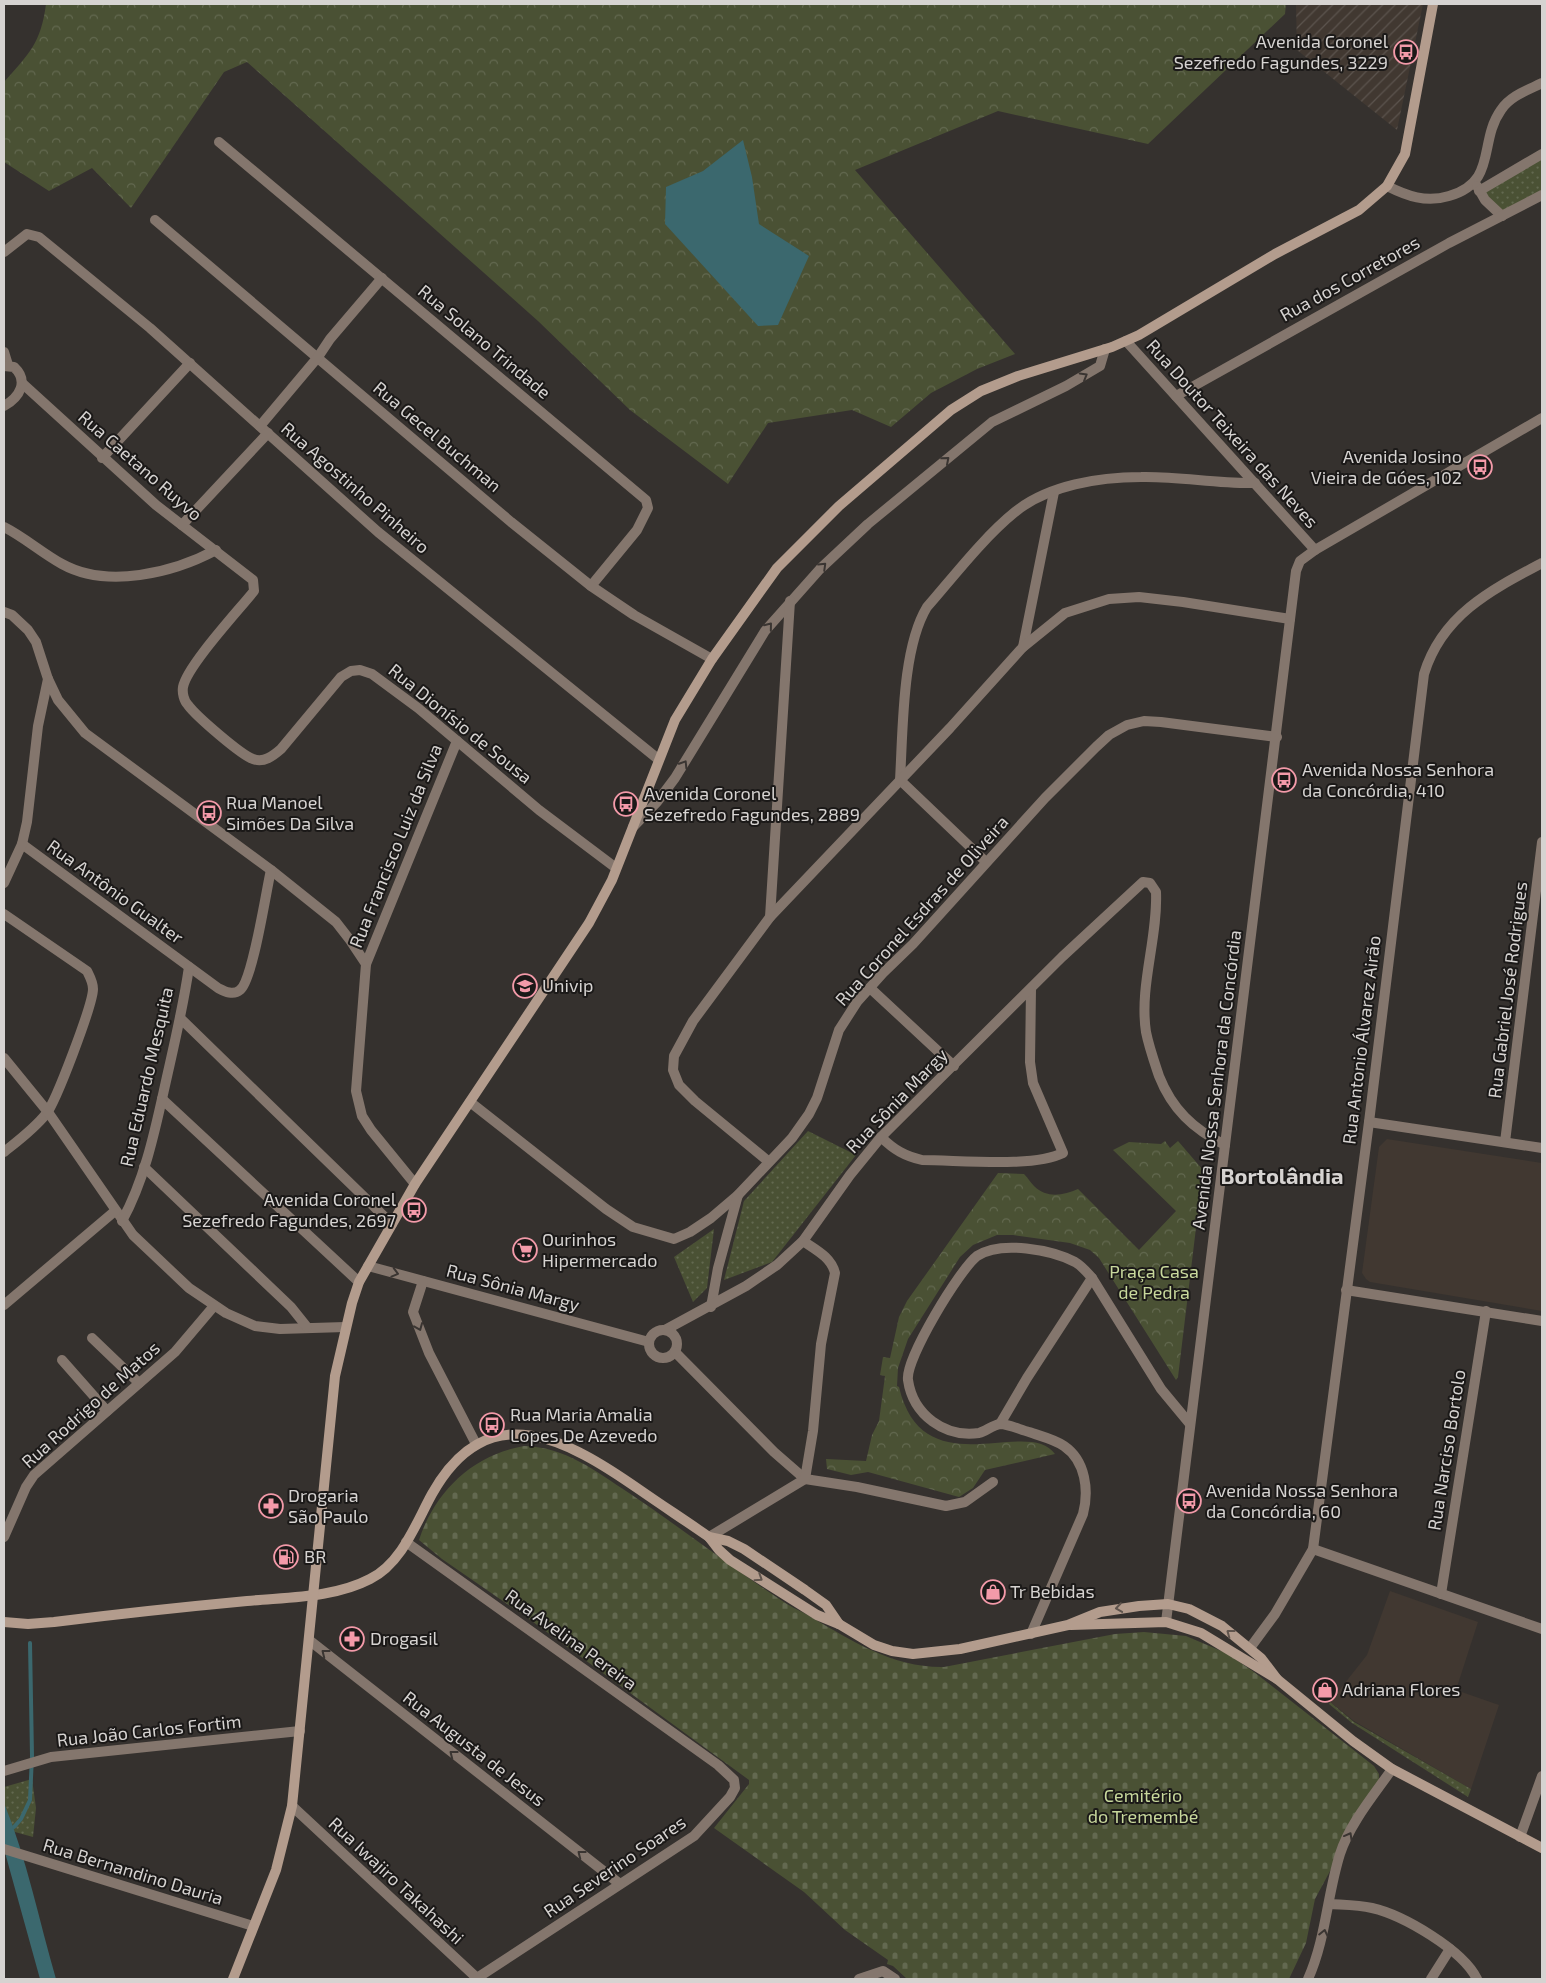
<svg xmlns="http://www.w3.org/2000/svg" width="1546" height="1983" viewBox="0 0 1546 1983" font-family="'Exo 2',sans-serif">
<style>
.built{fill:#413831}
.industrial{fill:url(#industrial-furrows)}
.green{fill:url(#green-dots)}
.forest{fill:url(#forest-crowns)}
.cemetery{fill:url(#cemetery-stones)}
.water{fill:#3b686e}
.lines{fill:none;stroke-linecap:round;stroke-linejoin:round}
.stream{stroke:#3b686e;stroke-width:4}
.minor{stroke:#84766d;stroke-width:10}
.secondary{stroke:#b39c8d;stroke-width:10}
.oneway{stroke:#3a3532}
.oneway2{stroke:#5f544d}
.labels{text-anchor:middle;stroke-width:4;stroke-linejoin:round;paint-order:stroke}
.poi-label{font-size:18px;fill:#d6d3d1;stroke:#1b1918;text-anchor:start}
.street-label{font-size:18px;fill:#d6d3d1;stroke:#1b1918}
.park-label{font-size:18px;fill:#c8d89c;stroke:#1b1918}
.district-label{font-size:22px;font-weight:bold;fill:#d6d3d1;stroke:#1b1918}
</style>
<defs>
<pattern id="industrial-furrows" width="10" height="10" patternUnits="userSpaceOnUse" patternTransform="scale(1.25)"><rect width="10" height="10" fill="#413831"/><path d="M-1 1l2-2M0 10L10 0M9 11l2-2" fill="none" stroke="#5c544e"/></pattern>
<pattern id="green-dots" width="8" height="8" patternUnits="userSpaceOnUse" patternTransform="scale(1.25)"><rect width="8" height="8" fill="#4a5134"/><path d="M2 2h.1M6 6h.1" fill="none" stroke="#636950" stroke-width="1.8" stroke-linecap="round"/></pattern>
<pattern id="forest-crowns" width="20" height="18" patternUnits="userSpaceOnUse" patternTransform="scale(1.25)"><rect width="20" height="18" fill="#4a5134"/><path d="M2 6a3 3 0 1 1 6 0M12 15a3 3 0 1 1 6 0" fill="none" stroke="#636950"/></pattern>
<pattern id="cemetery-stones" width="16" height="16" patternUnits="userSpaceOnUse" patternTransform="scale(1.25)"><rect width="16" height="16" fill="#4a5134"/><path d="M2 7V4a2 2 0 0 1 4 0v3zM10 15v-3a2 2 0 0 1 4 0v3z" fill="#636950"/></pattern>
</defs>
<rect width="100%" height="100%" fill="#35312e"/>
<g class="built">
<path d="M1387 1139 1542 1163V1311L1370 1282 1366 1279 1362 1273 1379 1147Z"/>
<path d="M1390 1591 1478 1622 1456 1690 1499 1705 1471 1789 1354 1721 1330 1702 1367 1655Z"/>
</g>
<path class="industrial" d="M1296 4H1423L1397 130 1297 50Z"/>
<g class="green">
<path d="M1542 155V193L1503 212 1489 198 1484 189Z"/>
<path d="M808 1131 856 1155 772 1262 724 1280 744 1201Z"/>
<path d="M714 1229 707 1288 693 1302 674 1257Z"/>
<path d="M1330 1702 1354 1722 1471 1789 1468 1797 1352 1723 1329 1704Z"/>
<path d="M32 1779 36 1808 33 1837 4 1829V1787Z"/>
</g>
<g class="forest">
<path d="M46 4H1286L1285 14 1148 144 998 111 855 170 1015 354 977 369 931 393 891 427 852 410 768 423 728 484 630 410 538 321 247 62 224 72 131 208 92 168 49 191 4 162V82C29 54 41 43 46 4Z"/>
<path d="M1165 1141 1170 1148 1178 1141 1203 1170 1178 1377 1176 1380 1099 1258 1090 1250 1070 1243 1013 1235H997L973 1245 960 1257 908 1339 898 1368 897 1386 899 1387C923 1489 1028 1415 1055 1454L985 1470 973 1488 959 1497 868 1472 851 1475 827 1469 826 1459 866 1461 872 1435 879 1421 885 1376 880 1375 883 1357 890 1358 899 1317 907 1301 998 1173 1024 1174C1028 1178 1030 1182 1034 1186 1047 1199 1064 1195 1078 1189L1139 1250 1176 1211 1113 1150 1129 1142 1161 1144Z"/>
</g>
<path class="cemetery" d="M524 1446C566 1447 595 1471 629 1493 683 1529 733 1569 787 1604 795 1609 803 1612 811 1617 852 1641 894 1668 944 1667L1115 1634 1144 1632 1186 1636 1226 1653 1254 1672 1374 1766 1379 1774V1780L1315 1899 1306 1943 1289 1979H907L893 1966 887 1964 888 1960 845 1930 804 1892 714 1828 749 1784V1780L529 1619 442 1559 419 1540C435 1491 473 1455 524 1446Z"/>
<g class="water">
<path d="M743 140 752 177 759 224 809 256 778 325 758 326 665 224 666 187 703 171Z"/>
<path d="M4 1803C27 1859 39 1921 56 1979H40L4 1849Z"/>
</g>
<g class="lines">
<path class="stream" d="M14 1827 21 1819 30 1800 32 1756 30 1643"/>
<g class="minor">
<path d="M219 142 646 500 648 508 637 530 591 586"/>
<path d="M1387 186C1407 196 1426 203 1449 196 1498 182 1478 142 1501 110 1510 96 1528 90 1542 83"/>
<path d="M1477 186 1485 200 1502 216"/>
<path d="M1479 191 1542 154"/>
<path d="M155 220 511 522 591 586 634 615 712 659"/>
<path d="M4 252 27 234 39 237 150 328 378 532 658 759"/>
<path d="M1126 341 1315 550"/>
<path d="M4 352 8 365"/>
<path d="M4 366 14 367C29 381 20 397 4 406"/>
<path d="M23 384 156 505 253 580 254 591C238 611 187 666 183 687 182 693 184 701 188 705 196 716 241 755 253 759 264 763 273 756 281 749L341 677 351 671 360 670 372 674 418 708 539 810 616 868"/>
<path d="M1176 396 1449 243 1542 195"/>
<path d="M260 426 318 357 330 339 382 278"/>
<path d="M102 458 190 363"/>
<path d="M182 525 268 433"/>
<path d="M4 527C24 537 42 553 62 564 107 589 173 573 216 550"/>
<path d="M4 612 12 615 28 630 36 642 48 679 58 700 85 733 271 870 336 922 350 940 366 964 356 1091 362 1116 371 1130 415 1184"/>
<path d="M1023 647 1054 492"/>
<path d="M633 827 657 802 675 778 765 631 820 569 868 524 992 422 1066 386 1100 366 1105 349"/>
<path d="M22 844 218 988C224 991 233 996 240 990 253 980 266 891 271 870"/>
<path d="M986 862 900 780C903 730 902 648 927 607 954 576 984 537 1015 512 1048 485 1100 477 1141 477 1179 476 1217 484 1255 483"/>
<path d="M4 883 22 844 27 822 38 726 48 679"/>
<path d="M4 914 87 971C90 977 93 982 93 989 93 1004 56 1102 46 1114 34 1129 19 1140 4 1152"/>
<path d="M770 917 790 601"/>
<path d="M366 964 457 741"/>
<path d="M870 988 954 1066"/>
<path d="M180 1018 392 1224"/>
<path d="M4 1058 48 1112 133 1235 189 1288 226 1313 255 1326 280 1329 345 1327"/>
<path d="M162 1099 359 1282"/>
<path d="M470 1102 606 1209 633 1227 674 1239 690 1232 711 1218 738 1195 792 1138 809 1114 817 1098 839 1030 857 1002 883 973 913 944 1045 798 1096 747 1109 735 1127 725 1144 721 1161 722 1277 737"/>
<path d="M1369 1122 1542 1148"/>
<path d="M881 1137C894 1150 905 1156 922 1160 959 1160 1033 1168 1063 1153L1033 1083 1030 1062 1031 989"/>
<path d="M1505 1142 1542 842"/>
<path d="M768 1161 695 1101 679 1085 673 1070 674 1056 693 1021 770 917 950 728 1023 647 1065 613 1109 599 1139 597 1183 602 1290 619"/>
<path d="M144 1167 291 1307 307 1327"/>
<path d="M122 1221C144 1181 154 1135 164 1090 173 1049 183 1009 189 967"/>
<path d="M368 1266 649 1342"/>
<path d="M423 1281 413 1312 429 1353 476 1444"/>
<path d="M1346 1290 1542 1321"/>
<path d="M4 1305 115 1211"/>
<path d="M711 1307 718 1268 738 1195"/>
<path d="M665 1330 746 1286 777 1265 803 1241 850 1175 881 1137 1062 957 1143 882 1150 883 1156 892C1158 938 1139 986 1146 1032 1149 1047 1154 1061 1159 1076 1172 1109 1193 1129 1225 1145"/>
<circle cx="663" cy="1344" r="14"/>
<path d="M92 1338 139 1383"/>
<path d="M675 1352 774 1452 805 1479 857 1487 946 1506 965 1502 993 1482"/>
<path d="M62 1360 107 1411"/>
<path d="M1000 1424 1027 1378 1092 1278"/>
<path d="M4 1537 26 1487 34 1475 175 1352 214 1306"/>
<path d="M709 1537 805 1479 813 1431 821 1344 835 1273C831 1257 816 1250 803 1241"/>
<path d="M406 1542 718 1765 734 1780 735 1788 730 1797 694 1836 477 1978"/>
<path d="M1313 1549 1542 1629"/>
<path d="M1441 1594 1486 1311"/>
<path d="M1166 1622 1296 571 1300 561 1315 550 1542 418"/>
<path d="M1031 1634 1083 1514C1089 1491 1086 1461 1064 1446 1054 1439 1040 1436 1029 1432 1021 1430 1008 1424 1000 1424 993 1425 986 1431 979 1433 945 1438 913 1415 908 1380 905 1359 960 1269 977 1256 1001 1240 1052 1250 1075 1262 1082 1266 1087 1272 1092 1278L1161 1389 1190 1424"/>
<path d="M309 1640 620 1884"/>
<path d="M1250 1648 1275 1614 1313 1549 1369 1122 1424 674C1442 615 1491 590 1542 563"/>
<path d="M4 1771 51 1757 300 1731"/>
<path d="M292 1806 478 1979"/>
<path d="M1520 1837 1542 1776"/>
<path d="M4 1849 253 1926"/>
<path d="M1329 1904C1344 1905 1358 1905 1372 1908 1403 1915 1463 1950 1477 1979"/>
<path d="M859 1979 883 1971 895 1979"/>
<path d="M1308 1979C1326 1939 1327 1895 1340 1854 1350 1823 1374 1795 1392 1769"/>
<path d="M1431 1979 1450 1949"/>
</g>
<g class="secondary">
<path d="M709 1537 728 1541 744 1549 805 1590 826 1605 839 1624"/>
<path d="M4 1622 28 1624 54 1622C118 1614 183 1607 247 1601 287 1597 334 1598 370 1579 402 1563 416 1523 432 1494 488 1394 567 1439 640 1490 663 1506 686 1521 709 1537L719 1550 730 1560 817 1615 839 1624 874 1645 892 1651 913 1654 960 1649 1068 1625 1100 1612 1139 1606 1168 1604 1189 1609 1222 1626 1261 1658 1277 1679"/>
<path d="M1071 1625 1166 1622 1201 1633 1277 1679 1353 1741 1392 1769 1542 1848"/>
<path d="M233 1979 276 1870 292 1806 335 1376 352 1303 359 1282 415 1184 589 923 612 880 675 720 712 659 777 568 839 506 951 410 981 391 1018 376 1112 347 1139 335 1275 254 1359 210 1387 186 1405 154 1433 4"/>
</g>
</g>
<defs><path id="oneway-chevron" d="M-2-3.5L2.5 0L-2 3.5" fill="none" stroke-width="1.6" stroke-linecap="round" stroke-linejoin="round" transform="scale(1.25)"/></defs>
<g class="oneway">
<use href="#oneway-chevron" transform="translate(1084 376) rotate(-30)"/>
<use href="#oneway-chevron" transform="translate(946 460) rotate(-41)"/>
<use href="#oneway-chevron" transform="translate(823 566) rotate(-44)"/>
<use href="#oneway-chevron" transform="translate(769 626) rotate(-51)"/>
<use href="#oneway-chevron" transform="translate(684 764) rotate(-58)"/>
<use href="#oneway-chevron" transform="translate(395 1273) rotate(15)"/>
<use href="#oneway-chevron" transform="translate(419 1327) rotate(68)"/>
<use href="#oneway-chevron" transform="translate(325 1653) rotate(-142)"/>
<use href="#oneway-chevron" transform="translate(453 1754) rotate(-142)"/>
<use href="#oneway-chevron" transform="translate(1349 1836) rotate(-61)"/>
<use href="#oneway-chevron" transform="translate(581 1854) rotate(-142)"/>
<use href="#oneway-chevron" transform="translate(1324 1933) rotate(-77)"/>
</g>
<g class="oneway2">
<use href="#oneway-chevron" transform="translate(759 1578) rotate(33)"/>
<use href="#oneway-chevron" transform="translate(1119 1608) rotate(172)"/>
<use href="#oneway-chevron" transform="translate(1230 1633) rotate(-143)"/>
</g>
<defs>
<g id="bus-ring" transform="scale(1.25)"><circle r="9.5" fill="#1b1918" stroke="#f39aa9" stroke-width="1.5"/><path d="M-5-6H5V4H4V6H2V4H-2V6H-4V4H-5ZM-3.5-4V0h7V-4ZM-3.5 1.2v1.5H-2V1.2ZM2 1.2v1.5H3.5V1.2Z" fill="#f39aa9"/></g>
<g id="university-ring" transform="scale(1.25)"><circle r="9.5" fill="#1b1918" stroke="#f39aa9" stroke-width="1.5"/><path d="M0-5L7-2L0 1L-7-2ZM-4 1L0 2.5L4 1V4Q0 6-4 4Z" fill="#f39aa9"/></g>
<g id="supermarket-ring" transform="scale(1.25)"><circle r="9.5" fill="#1b1918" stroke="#f39aa9" stroke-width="1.5"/><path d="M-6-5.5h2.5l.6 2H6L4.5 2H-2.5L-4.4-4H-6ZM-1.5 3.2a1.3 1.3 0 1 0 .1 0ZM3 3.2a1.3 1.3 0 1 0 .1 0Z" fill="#f39aa9"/></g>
<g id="pharmacy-ring" transform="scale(1.25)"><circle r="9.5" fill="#1b1918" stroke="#f39aa9" stroke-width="1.5"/><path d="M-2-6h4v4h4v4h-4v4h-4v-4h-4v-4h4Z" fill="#f39aa9"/></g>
<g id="fuel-ring" transform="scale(1.25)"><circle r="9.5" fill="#1b1918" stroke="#f39aa9" stroke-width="1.5"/><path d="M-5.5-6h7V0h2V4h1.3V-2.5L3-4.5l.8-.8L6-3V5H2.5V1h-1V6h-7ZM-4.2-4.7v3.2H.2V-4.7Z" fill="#f39aa9"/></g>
<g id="shop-ring" transform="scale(1.25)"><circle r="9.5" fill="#1b1918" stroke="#f39aa9" stroke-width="1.5"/><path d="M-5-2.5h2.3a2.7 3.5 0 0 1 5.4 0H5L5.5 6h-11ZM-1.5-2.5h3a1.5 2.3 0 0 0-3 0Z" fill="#f39aa9"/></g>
</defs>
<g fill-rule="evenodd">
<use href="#bus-ring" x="1406" y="52"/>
<use href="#bus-ring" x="1480" y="467"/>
<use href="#bus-ring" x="1284" y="780"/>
<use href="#bus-ring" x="626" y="804"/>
<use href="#bus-ring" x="209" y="813"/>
<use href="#university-ring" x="525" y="986"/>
<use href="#bus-ring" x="414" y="1210"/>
<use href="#supermarket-ring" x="525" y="1250"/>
<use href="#bus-ring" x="492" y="1425"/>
<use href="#bus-ring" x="1189" y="1501"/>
<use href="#pharmacy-ring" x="271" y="1506"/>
<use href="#fuel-ring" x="286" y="1557"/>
<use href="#shop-ring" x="993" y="1592"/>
<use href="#pharmacy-ring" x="352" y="1639"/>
<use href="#shop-ring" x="1325" y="1690"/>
</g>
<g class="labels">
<g class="poi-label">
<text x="1388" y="48" text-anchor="end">Avenida Coronel<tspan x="1388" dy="21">Sezefredo Fagundes, 3229</tspan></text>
<text x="1462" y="463" text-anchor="end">Avenida Josino<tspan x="1462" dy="21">Vieira de Góes, 102</tspan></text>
<text x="1302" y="776">Avenida Nossa Senhora<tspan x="1302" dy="21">da Concórdia, 410</tspan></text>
<text x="644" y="800">Avenida Coronel<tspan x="644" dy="21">Sezefredo Fagundes, 2889</tspan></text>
<text x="226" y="809">Rua Manoel<tspan x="226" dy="21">Simões Da Silva</tspan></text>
<text x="542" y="992">Univip</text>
<text x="396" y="1206" text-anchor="end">Avenida Coronel<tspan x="396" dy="21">Sezefredo Fagundes, 2697</tspan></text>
<text x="542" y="1246">Ourinhos<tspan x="542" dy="21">Hipermercado</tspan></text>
<text x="510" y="1421">Rua Maria Amalia<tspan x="510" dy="21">Lopes De Azevedo</tspan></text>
<text x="1206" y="1497">Avenida Nossa Senhora<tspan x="1206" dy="21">da Concórdia, 60</tspan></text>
<text x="288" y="1502">Drogaria<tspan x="288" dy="21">São Paulo</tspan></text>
<text x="304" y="1563">BR</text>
<text x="1010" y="1598">Tr Bebidas</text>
<text x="370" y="1645">Drogasil</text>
<text x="1342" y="1696">Adriana Flores</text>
</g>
<g class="street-label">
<text transform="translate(1350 279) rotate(-29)" y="6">Rua dos Corretores</text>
<text transform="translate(484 342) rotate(40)" y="6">Rua Solano Trindade</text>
<text transform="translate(1232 434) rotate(48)" y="6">Rua Doutor Teixeira das Neves</text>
<text transform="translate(437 437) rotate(40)" y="6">Rua Gecel Buchman</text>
<text transform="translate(140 466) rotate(41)" y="6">Rua Caetano Ruyvo</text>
<text transform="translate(355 488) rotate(41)" y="6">Rua Agostinho Pinheiro</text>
<text transform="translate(460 724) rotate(39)" y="6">Rua Dionísio de Sousa</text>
<text transform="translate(396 846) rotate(-68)" y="6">Rua Francisco Luiz da Silva</text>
<text transform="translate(115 892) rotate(36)" y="6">Rua Antônio Gualter</text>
<text transform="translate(922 911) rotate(-48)" y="6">Rua Coronel Esdras de Oliveira</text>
<text transform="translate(1508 990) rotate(-83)" y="6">Rua Gabriel José Rodrigues</text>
<text transform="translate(1362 1040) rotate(-83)" y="6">Rua Antonio Álvarez Airão</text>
<text transform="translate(147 1077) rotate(-77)" y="6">Rua Eduardo Mesquita</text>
<text transform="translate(1217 1080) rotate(-83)" y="6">Avenida Nossa Senhora da Concórdia</text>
<text transform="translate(897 1101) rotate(-46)" y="6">Rua Sônia Margy</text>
<text transform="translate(513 1288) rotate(15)" y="6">Rua Sônia Margy</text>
<text transform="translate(91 1405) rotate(-42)" y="6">Rua Rodrigo de Matos</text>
<text transform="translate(1447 1450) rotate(-81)" y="6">Rua Narciso Bortolo</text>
<text transform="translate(571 1640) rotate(36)" y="6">Rua Avelina Pereira</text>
<text transform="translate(149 1731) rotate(-6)" y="6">Rua João Carlos Fortim</text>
<text transform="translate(474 1749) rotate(38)" y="6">Rua Augusta de Jesus</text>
<text transform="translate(615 1867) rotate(-34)" y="6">Rua Severino Soares</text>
<text transform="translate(133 1872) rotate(17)" y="6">Rua Bernandino Dauria</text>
<text transform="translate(396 1881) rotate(43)" y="6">Rua Iwajiro Takahashi</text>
</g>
<g class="park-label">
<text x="1154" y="1278">Praça Casa<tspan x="1154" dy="21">de Pedra</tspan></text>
<text x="1143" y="1802">Cemitério<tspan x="1143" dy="21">do Tremembé</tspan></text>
</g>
<g class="district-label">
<text x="1282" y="1184">Bortolândia</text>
</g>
</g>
<rect width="1546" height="1983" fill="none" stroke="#d6d3d1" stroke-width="10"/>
</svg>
